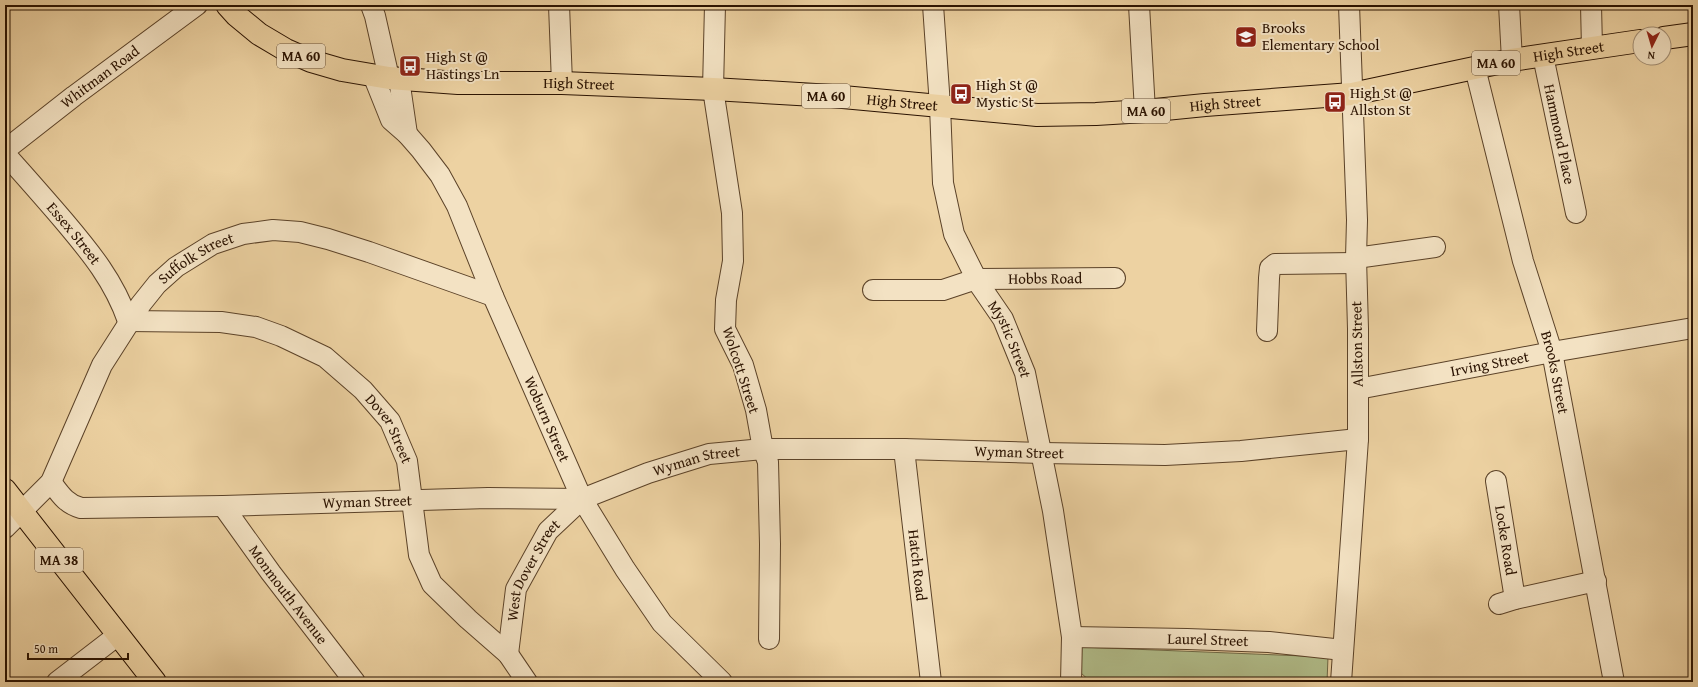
<svg xmlns="http://www.w3.org/2000/svg" width="1698" height="687" viewBox="0 0 1698 687" font-family="'Gentium Book Plus',serif">
<style>
.green{fill:#b1bd8a;stroke:#6e6845}
.lines{fill:none;stroke-linecap:round;stroke-linejoin:round}
.minor-casing{stroke:#5b4228;stroke-width:22}
.major-casing{stroke:#2a1200;stroke-width:24}
.minor{stroke:#f3e2c3;stroke-width:20}
.major{stroke:#edd2a2;stroke-width:22}
.labels{text-anchor:middle;stroke-width:4;stroke-linejoin:round;paint-order:stroke}
.shield{fill:#f3e2c3;stroke:#66503a;stroke-width:1}
.shield-label{font-size:14px;font-weight:bold;fill:#2a1200}
.poi-label{font-size:15px;fill:#2a1200;stroke:#f3e2c3;text-anchor:start}
.street-label{font-size:15px;fill:#2a1200;stroke:#f3e2c3}
</style>
<rect width="100%" height="100%" fill="#edd2a2"/>
<filter id="stains"><feTurbulence type="fractalNoise" baseFrequency=".005" numOctaves="4"/><feColorMatrix values="0 0 0 0 .2 0 0 0 0 .09 0 0 0 0 .02 0 0 0 .5 -.17"/></filter>
<radialGradient id="worn" r=".72"><stop offset=".6" stop-color="#630" stop-opacity="0"/><stop offset="1" stop-color="#630" stop-opacity=".3"/></radialGradient>
<path class="green" d="M1081 647 1328 657 1327 682H1091L1081 673Z"/>
<g class="lines">
<g class="minor-casing">
<g id="minor">
<path d="M371 5 375 16 389 78"/>
<path d="M559 5 562 83"/>
<path d="M715 5 713 89 732 213 733 261 726 300 725 329 743 365 756 410 763 449 768 462 770 544 769 639"/>
<path id="s1" d="M933 5 940 106 943 183 954 234 979 284 1003 319 1025 373 1053 511 1072 637 1071 682"/>
<path d="M1139 5 1145 111"/>
<path d="M1509 5 1512 60"/>
<path d="M1591 5 1592 48"/>
<path id="s2" d="M1543 56 1576 213"/>
<path id="s3" d="M1475 68 1523 261 1552 352 1614 682"/>
<path id="s4" d="M373 75 391 120 407 134 421 150 440 175 457 206 493 296 582 499 625 569 662 623 722 682"/>
<path d="M399 79 407 134"/>
<path id="s5" d="M5 150 74 96 197 5"/>
<path id="s6" d="M5 154C25 176 45 199 64 221 91 253 114 281 128 321L221 322 256 327 281 336 325 357 363 390 390 421 407 461 419 555 432 584 468 619 508 654 527 682"/>
<path d="M1356 258 1435 247"/>
<path id="s7" d="M873 290H943L976 279 1115 278"/>
<path d="M1267 331 1269 278 1270 268 1275 264 1356 263"/>
<path id="s8" d="M1358 389 1552 352 1693 328"/>
<path id="s9" d="M904 449 931 682"/>
<path id="s10" d="M1496 481 1515 599"/>
<path id="s11" d="M51 482C60 494 66 504 81 508L223 506 488 498 582 499 648 473 709 454 763 449H904L1042 453 1165 455 1241 451 1358 439"/>
<path id="s12" d="M223 506 271 573 355 682"/>
<path id="s13" d="M5 528 51 482 102 365 141 304 157 284 176 267 213 244 243 234 273 230 300 232 328 239 369 252 493 296"/>
<path d="M1499 604 1515 599 1596 581"/>
<path id="s14" d="M1072 637 1187 639 1269 642 1343 650"/>
<path id="s15" d="M508 654 516 589 548 531 582 499"/>
<path d="M57 682 118 635"/>
<path d="M1341 682 1358 439V329L1356 258 1357 220 1349 5"/>
</g>
</g>
<g class="major-casing">
<g id="major">
<path id="s16" d="M227 5 236 15 259 34 286 50 311 61 342 70 389 78 458 83H562L713 89 832 96 1037 115 1096 114 1145 111 1205 105 1352 94 1512 60 1640 41"/>
<path d="M1664 38 1693 34"/>
<path d="M5 490 155 682"/>
</g>
</g>
<use href="#minor" class="minor"/>
<use href="#major" class="major"/>
</g>
<defs>
<g id="school-square" transform="scale(1.15)"><rect x="-9" y="-9" width="18" height="18" rx="4" fill="#8f2418" stroke="#f3e2c3"/><path d="M0-5L7-2L0 1L-7-2ZM-4 1L0 2.5L4 1V4Q0 6-4 4Z" fill="#fff"/></g>
<g id="bus-square" transform="scale(1.15)"><rect x="-9" y="-9" width="18" height="18" rx="4" fill="#8f2418" stroke="#f3e2c3"/><path d="M-5-6H5V4H4V6H2V4H-2V6H-4V4H-5ZM-3.5-4V0h7V-4ZM-3.5 1.2v1.5H-2V1.2ZM2 1.2v1.5H3.5V1.2Z" fill="#fff"/></g>
</defs>
<g fill-rule="evenodd">
<use href="#school-square" x="1246" y="37"/>
<use href="#bus-square" x="410" y="66"/>
<use href="#bus-square" x="961" y="94"/>
<use href="#bus-square" x="1335" y="102"/>
</g>
<g class="labels">
<g class="shield">
<rect x="277" y="44" width="48" height="24" rx="3"/>
<rect x="1472" y="51" width="48" height="24" rx="3"/>
<rect x="802" y="84" width="48" height="24" rx="3"/>
<rect x="1122" y="99" width="48" height="24" rx="3"/>
<rect x="35" y="548" width="48" height="24" rx="3"/>
</g>
<g class="shield-label">
<text x="301" y="61">MA 60</text>
<text x="1496" y="68">MA 60</text>
<text x="826" y="101">MA 60</text>
<text x="1146" y="116">MA 60</text>
<text x="59" y="565">MA 38</text>
</g>
<g class="poi-label">
<text x="1262" y="33">Brooks<tspan x="1262" dy="17">Elementary School</tspan></text>
<text x="426" y="62">High St @<tspan x="426" dy="17">Hastings Ln</tspan></text>
<text x="976" y="90">High St @<tspan x="976" dy="17">Mystic St</tspan></text>
<text x="1350" y="98">High St @<tspan x="1350" dy="17">Allston St</tspan></text>
</g>
<g class="street-label">
<text dy="5" stroke="none"><textPath href="#s16" startOffset="1368">High Street</textPath></text>
<text dy="5" stroke="none"><textPath href="#s5" startOffset="120">Whitman Road</textPath></text>
<text dy="5" stroke="none"><textPath href="#s16" startOffset="372">High Street</textPath></text>
<text dy="5" stroke="none"><textPath href="#s16" startOffset="696">High Street</textPath></text>
<text dy="5" stroke="none"><textPath href="#s16" startOffset="1020">High Street</textPath></text>
<text dy="5" stroke="none"><textPath href="#s2" startOffset="80">Hammond Place</textPath></text>
<text dy="5" stroke="none"><textPath href="#s6" startOffset="105">Essex Street</textPath></text>
<text dy="5" stroke="none"><textPath href="#s13" startOffset="338">Suffolk Street</textPath></text>
<text dy="5" stroke="none"><textPath href="#s7" startOffset="174">Hobbs Road</textPath></text>
<text dy="5" stroke="none"><textPath href="#s1" startOffset="350">Mystic Street</textPath></text>
<text transform="translate(1357 344) rotate(-91)" y="5">Allston Street</text>
<text dy="5" stroke="none"><textPath href="#s8" startOffset="134">Irving Street</textPath></text>
<text transform="translate(741 370) rotate(72)" y="5">Wolcott Street</text>
<text dy="5" stroke="none"><textPath href="#s3" startOffset="315">Brooks Street</textPath></text>
<text dy="5" stroke="none"><textPath href="#s4" startOffset="389">Woburn Street</textPath></text>
<text dy="5" stroke="none"><textPath href="#s6" startOffset="510">Dover Street</textPath></text>
<text dy="5" stroke="none"><textPath href="#s11" startOffset="987">Wyman Street</textPath></text>
<text dy="5" stroke="none"><textPath href="#s11" startOffset="663">Wyman Street</textPath></text>
<text dy="5" stroke="none"><textPath href="#s11" startOffset="327">Wyman Street</textPath></text>
<text dy="5" stroke="none"><textPath href="#s10" startOffset="60">Locke Road</textPath></text>
<text dy="5" stroke="none"><textPath href="#s9" startOffset="117">Hatch Road</textPath></text>
<text dy="5" stroke="none"><textPath href="#s15" startOffset="89">West Dover Street</textPath></text>
<text dy="5" stroke="none"><textPath href="#s12" startOffset="110">Monmouth Avenue</textPath></text>
<text dy="5" stroke="none"><textPath href="#s14" startOffset="136">Laurel Street</textPath></text>
</g>
</g>
<rect width="1698" height="687" fill="none" stroke="#edd2a2" stroke-width="20"/>
<rect x="6" y="6" width="1686" height="675" fill="none" stroke="#2a1200" stroke-width="2"/>
<rect x="10" y="10" width="1678" height="667" fill="none" stroke="#2a1200"/>
<g transform="translate(1652 46) rotate(185)"><circle r="19" fill="#f3e2c3" stroke="#a38f75"/>
<path d="M0-3L7 15L0 10L-7 15Z" fill="#8f2418"/>
<text y="-6" font-size="11" font-weight="bold" text-anchor="middle" fill="#2a1200">N</text>
</g>
<path d="M28 653v6h100v-6" fill="none" stroke="#2a1200" stroke-width="2"/>
<text x="34" y="653" font-size="12" fill="#2a1200" stroke="#f3e2c3" stroke-width="3" paint-order="stroke">50 m</text>
<rect width="100%" height="100%" filter="url(#stains)"/>
<rect width="100%" height="100%" fill="url(#worn)"/>
</svg>
